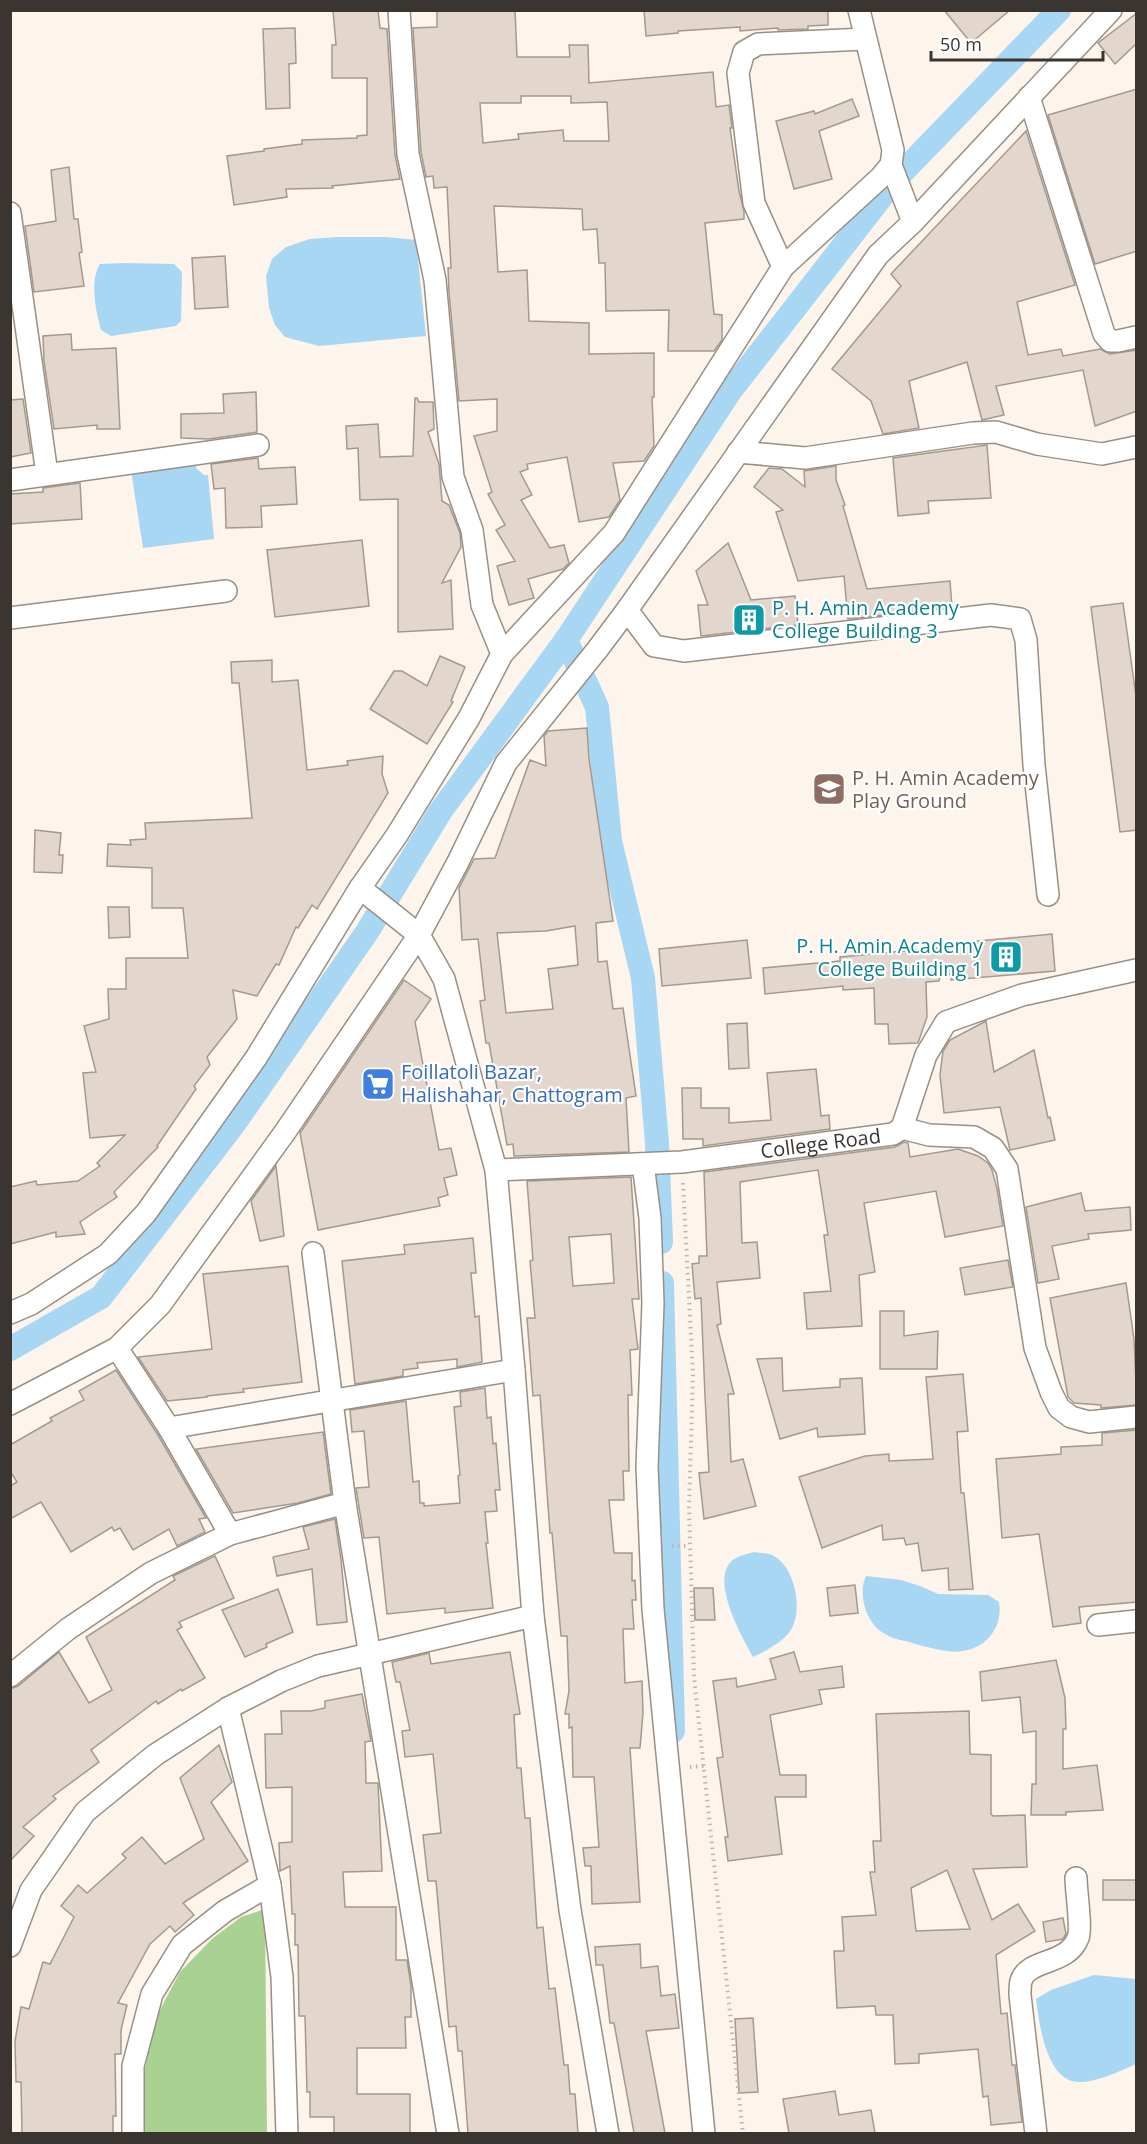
<svg xmlns="http://www.w3.org/2000/svg" width="1147" height="2144" viewBox="0 0 1147 2144" font-family="'Open Sans',sans-serif">
<style>
.green{fill:#a9d192}
.water{fill:#a7d7f3}
.lines{fill:none;stroke-linecap:round;stroke-linejoin:round}
.canal{stroke:#a7d7f3;stroke-width:24}
.building{fill:#e3d7cd;stroke:#a3998f;stroke-width:1.5;fill-rule:evenodd}
.street-casing{stroke:#998f85;stroke-width:24}
.path{stroke:#bdb5ae;stroke-width:4;stroke-dasharray:1.5 4.5;stroke-linecap:butt}
.street{stroke:#fff;stroke-width:21}
.labels{text-anchor:middle;stroke-width:4.5;stroke-linejoin:round;paint-order:stroke}
.culture-label{font-size:20px;fill:#0d838f;stroke:#fff;text-anchor:start}
.education-label{font-size:20px;fill:#785e54;stroke:#fff;text-anchor:start}
.shop-label{font-size:20px;fill:#366cbe;stroke:#fff;text-anchor:start}
.street-label{font-size:20px;fill:#3a3531;stroke:#fff}
</style>
<rect width="100%" height="100%" fill="#fdf4ec"/>
<path class="green" d="M265 1909 267 2133 144 2134 143 2080 154 2021 180 1972 213 1938 241 1917Z"/>
<g class="water">
<path d="M337 237H386L416 240 426 336 319 346 285 337 275 325 269 308 266 276 272 259 286 247 310 239Z"/>
<path d="M125 263 174 264 182 272 181 321 176 326 111 336 101 330C96 311 89 281 100 264Z"/>
<path d="M195 457 196 468 204 475H208L214 539 143 548 130 464Z"/>
<path d="M754 1552C760 1553 767 1553 772 1555 796 1566 805 1615 788 1634 781 1642 763 1653 753 1657 742 1637 706 1574 736 1558 741 1555 748 1554 754 1552Z"/>
<path d="M866 1576 901 1580 920 1586 938 1594 988 1595 999 1602C1003 1626 988 1647 963 1651 950 1654 922 1646 909 1642 902 1640 893 1639 887 1635 867 1626 857 1595 866 1576Z"/>
<path d="M1094 1975 1136 1979V2064C1120 2071 1086 2088 1069 2080 1045 2069 1039 2022 1036 1999L1051 1990Z"/>
</g>
<g class="lines">
<g class="canal">
<path d="M566 640 597 707 610 841 643 978 657 1143 661 1242"/>
<path d="M662 1283 673 1731"/>
<path d="M10 1349 101 1297 234 1124 367 932 440 812 566 640 731 390 893 182 1059 10"/>
</g>
</g>
<g class="building">
<path d="M333 10H378L380 28 387 29 395 155 400 179 332 186 333 188 286 189 287 197 234 205 227 156 264 151V149L302 144V140L357 138V136L367 135V78H332V45H336Z"/>
<path d="M437 10H515L517 57H570L569 45H588L589 83 713 72 716 107 729 105 732 128H730L739 191 744 211V219L705 223 714 314 722 315V340L714 351H668L669 310 606 311 605 263H599L597 229 583 230 582 209 494 206 498 272 527 270 529 321 589 323V354L654 353V397H652L654 446 644 461 613 463 620 500 609 517 579 522 567 457 527 464 528 469 520 472 532 495 521 500 550 548 564 545 569 563 563 569 528 579 534 598 509 605 497 566 515 561 496 530 505 525 488 494 492 492 474 436 497 431V399L459 401 449 292 448 268H451L447 187 434 188 433 176 426 177 421 152 413 28 437 27ZM521 96H571V103L607 102 609 141H564L563 130 518 134 519 139 483 143 480 103H521Z"/>
<path d="M644 10H828V25L808 26V29L778 30V28L740 31V27L678 31V33L646 36Z"/>
<path d="M944 10H1010L971 43Z"/>
<path d="M1137 13V43L1115 64 1098 43Z"/>
<path d="M295 28 296 63 289 64 290 108 266 109 263 29Z"/>
<path d="M1137 89V251L1095 264 1048 115Z"/>
<path d="M852 99 859 116 819 131 832 179 794 189 776 121 814 111 815 114Z"/>
<path d="M1026 131 1075 285 1017 302 1028 355 1061 349 1063 356 1100 349 1110 354 1137 350V411L1095 426 1083 370 996 386 1004 415 982 420 967 362 909 381 919 428 883 434 871 401 832 369 901 286 891 274Z"/>
<path d="M69 167 74 219H78L82 252 79 253 84 286 34 292 25 226 56 221 51 170Z"/>
<path d="M225 256 228 307 195 309 192 258Z"/>
<path d="M71 334 72 350 116 348 120 429H97V425L54 429 44 361 43 336Z"/>
<path d="M256 392 257 432 209 439 181 438V414L224 413 223 394Z"/>
<path d="M415 398H417L419 402H433L434 429 428 432 439 464 442 501 449 505 460 533 461 547 442 583 451 580 453 629 398 632V499L360 500 358 448 347 449 346 426 378 424 380 457 413 456Z"/>
<path d="M23 399 31 453 10 457V400Z"/>
<path d="M987 445 991 498 928 501 929 513 898 516 893 458Z"/>
<path d="M258 458 259 469 295 467 297 504 261 506 262 527 226 528 225 488 214 489 211 464Z"/>
<path d="M836 466V480L845 505 843 506 867 589 950 581 952 607 848 619 844 576 798 581 776 512 783 510 754 487 769 468 782 469 805 487 804 471Z"/>
<path d="M80 483 82 519 10 524V494L43 492V488Z"/>
<path d="M362 540 369 606 275 617 267 550Z"/>
<path d="M728 543 751 600 795 596 798 625 701 636 698 605H708L696 571Z"/>
<path d="M1123 603 1137 703V830L1120 832 1091 607Z"/>
<path d="M440 656 465 667 451 701 453 702 427 744 370 709 394 671H402L427 686Z"/>
<path d="M272 660V682L298 680 307 770 348 765 347 761 383 756 382 774 388 793 317 909 312 905 298 928 296 927 279 965 276 964 257 996 233 990 237 1019 207 1057 210 1065 194 1086 196 1089 157 1146 158 1147 114 1192 117 1197 80 1222 85 1234 56 1237V1232L10 1244V1187L36 1181 37 1185 78 1181 100 1166 97 1163 125 1135 90 1138 83 1073 96 1072 84 1026 109 1019 108 989H126V958H188L183 908H152V868L107 866 108 844 131 845 130 840 146 839 145 823 252 818 239 683H232L231 662Z"/>
<path d="M587 728 589 759 613 921 596 923 598 962 607 961 613 1009 623 1008 636 1096 626 1098 629 1152 514 1156 513 1144 507 1145 489 1043H486L480 1001 485 1000 478 939 462 940 459 888 474 859 495 858 530 760 546 766 544 736 548 731ZM575 926 578 965 548 969 553 1009 506 1013 497 933 546 931Z"/>
<path d="M35 830 61 833 59 855H63L62 873 34 872Z"/>
<path d="M108 907H129L130 937 109 938Z"/>
<path d="M1052 934 1055 971 951 980 952 975 942 972 939 981 926 982 927 1017 918 1043 889 1044 888 1024H875L874 988 843 990V986L765 994 763 968 840 961V957L957 946V943Z"/>
<path d="M747 940 751 978 662 986 659 949Z"/>
<path d="M404 980 431 999 415 1022 439 1150 451 1148 457 1175 444 1178 448 1195 438 1198 440 1206 318 1230 300 1133Z"/>
<path d="M986 1021 994 1072 1034 1050 1048 1118 1050 1117 1055 1140 1010 1150 1000 1107 944 1113 940 1075 943 1051 950 1040Z"/>
<path d="M747 1023 749 1068 729 1069 727 1024Z"/>
<path d="M816 1069 821 1116 829 1115 830 1129 703 1146V1139H683L682 1088H701V1108H729V1123L771 1120 767 1073Z"/>
<path d="M904 1142 908 1143 910 1157 958 1149 978 1156 988 1163 992 1170 997 1189 1003 1226 945 1237 936 1191 864 1203 875 1272 859 1275 862 1326 807 1329 804 1293 831 1291 824 1235H828L818 1170 740 1182 742 1243 757 1242 760 1278 717 1282 721 1324 717 1325 734 1394H728L731 1462 743 1459 756 1506 704 1519 699 1473 709 1472 705 1396 701 1298 695 1299 692 1264 699 1263V1256H707L704 1172 895 1147Z"/>
<path d="M276 1166 284 1236 260 1241 251 1201Z"/>
<path d="M631 1177 639 1299H632L638 1349 630 1350 632 1395H628L629 1471H623L624 1500H609L614 1553H632V1581L635 1580 636 1600H632L634 1629H623L625 1683 642 1681 643 1713 640 1748H630L640 1902 592 1904 591 1866H585L583 1848 599 1847 594 1777H573L572 1727 569 1728V1714H565L569 1691 567 1636H561L552 1533H550L540 1395 533 1396 527 1318H535L530 1261 533 1260 527 1181ZM611 1234 614 1283 573 1286 569 1237Z"/>
<path d="M1081 1193 1085 1211 1130 1207 1131 1230 1088 1234 1089 1239 1052 1246 1059 1279 1038 1283 1026 1207Z"/>
<path d="M473 1238 476 1273H471L475 1317 479 1316 482 1362 457 1367V1359L417 1363 418 1368 403 1370V1376L355 1384 342 1261 405 1254 404 1245Z"/>
<path d="M1008 1260 1013 1287 965 1295 960 1268Z"/>
<path d="M288 1266 302 1382 243 1389 244 1392 207 1396V1397L167 1401 138 1357 212 1349 203 1274Z"/>
<path d="M1126 1283 1134 1339 1137 1405 1101 1408V1405L1074 1403 1068 1397 1050 1298Z"/>
<path d="M880 1311H904V1336L938 1331 937 1369H880Z"/>
<path d="M782 1358 783 1391 840 1387V1379L862 1378 865 1434 818 1437 817 1428 780 1439 757 1359Z"/>
<path d="M116 1370 158 1435 206 1518 199 1519 205 1532 177 1546 169 1529 133 1550 120 1528 114 1531 112 1527 71 1552 41 1502 10 1519V1486L17 1482 10 1471V1445L52 1421 50 1418 84 1400 79 1391Z"/>
<path d="M963 1374 968 1431 957 1432 961 1493H964L973 1589 949 1590 948 1568 922 1571 918 1543 906 1545 904 1538 883 1540 882 1525 822 1548 799 1477 865 1456 889 1454V1461L933 1459 926 1377Z"/>
<path d="M485 1388 487 1418 491 1417 493 1444 496 1443 500 1490H495L497 1511 485 1512 488 1543H486L493 1608 445 1613V1608L387 1614 379 1537 364 1538 356 1488 369 1487 364 1431 352 1432 350 1410 406 1401 413 1482 419 1481 420 1503H424V1506L460 1503 458 1476 460 1475 454 1407 461 1406 460 1392Z"/>
<path d="M1137 1430V1602L1079 1607 1081 1623 1053 1627 1039 1534 1002 1538 996 1459 1061 1454V1447L1102 1445V1433Z"/>
<path d="M323 1432 331 1494 298 1503 233 1513 196 1449Z"/>
<path d="M335 1519 341 1560 347 1622 317 1625 312 1569 277 1576 273 1557 309 1549 303 1527Z"/>
<path d="M215 1556 234 1598 179 1622 182 1627 177 1630 205 1678 182 1691 181 1689 158 1704 156 1701 91 1750 99 1762 53 1796 56 1799 23 1827 34 1836 10 1861V1689L18 1686 59 1652 89 1703 112 1690 86 1637 175 1580 173 1576Z"/>
<path d="M855 1585 858 1613 830 1616 827 1588Z"/>
<path d="M694 1588H713L715 1620H695Z"/>
<path d="M278 1589 293 1632 266 1644 267 1647 245 1657 222 1610Z"/>
<path d="M510 1652 520 1714 514 1715 517 1768H521L525 1818H530L537 1928 543 1927 549 1989 555 1988 564 2065H568L570 2094H575L578 2133H468L462 2051H458L456 2026 449 2027 436 1881H428L423 1835 441 1833 433 1754 405 1757 402 1731 410 1730 400 1682H396L392 1662 429 1653 431 1664Z"/>
<path d="M794 1652 800 1672 842 1666 844 1687 819 1690 822 1704 770 1715 780 1775H806V1797H775L782 1854 728 1861 725 1837H728L717 1758 723 1757 713 1681 736 1678 737 1687 776 1679 770 1659Z"/>
<path d="M1056 1660 1065 1698 1066 1729H1063V1769L1097 1765 1103 1810 1066 1812V1815H1031L1032 1784H1036V1731L1023 1733 1020 1697 982 1701 980 1672Z"/>
<path d="M362 1694 371 1741 365 1742 366 1783H378L382 1871 343 1872 345 1907H396V1960H407L411 1986V2017H405L406 2048H357V2094H410V2133H334V2117H310V2092H307L305 2016H299L298 1945H295V1914H292L290 1866 280 1871 279 1843 292 1842V1787L266 1788 265 1734H282L281 1711H311L325 1708V1701Z"/>
<path d="M969 1711 970 1754 991 1755V1814L993 1816 1025 1815 1027 1867 973 1869 992 1920 1018 1904 1035 1931 996 1955 1001 2014 1007 2013 1012 2065H1015L1022 2122 991 2125 988 2096 983 2097 978 2049 919 2054V2063L895 2064 893 2015H876L875 2006 837 2008 834 1951H844L842 1917 876 1915 870 1872H875L873 1841H881L876 1714ZM947 1870 970 1929 916 1931 911 1888Z"/>
<path d="M219 1745 232 1782 211 1802 248 1861 183 1903 194 1915 175 1932 170 1926 150 1944 118 2003 127 2005 121 2030V2054H115L116 2116H113V2133H22L21 2082H16L15 2041 21 2007 29 2009 43 1962 50 1964 74 1917 61 1906 78 1885 87 1893 126 1858 122 1854 142 1837 165 1864 204 1839 180 1778Z"/>
<rect x="1103" y="1880" width="34" height="20"/>
<path d="M1063 1918 1066 1934 1063 1939 1046 1942 1043 1922Z"/>
<path d="M640 1944 641 1968 658 1966 661 1996 675 1994 679 2028 646 2031 665 2133H634L614 2023H610L603 1965H596L595 1947Z"/>
<path d="M753 2018 758 2092 739 2093 735 2019Z"/>
<path d="M835 2091 839 2115 871 2110 875 2133H789L783 2099Z"/>
</g>
<g class="lines">
<g class="street-casing">
<g id="street">
<path d="M399 10 408 154 435 280 453 477 472 530 482 605 502 654"/>
<path d="M1029 97 1104 334 1110 341H1118L1136 337"/>
<path d="M891 165 913 222"/>
<path d="M10 213 47 474"/>
<path d="M783 267 754 203 738 73 744 52 758 44 865 39"/>
<path d="M738 452 805 458 973 433 996 432 1037 444 1102 454 1136 447"/>
<path d="M10 480 258 445"/>
<path d="M627 610 654 646 684 651 991 615 1020 619 1026 640 1034 765 1048 895"/>
<path d="M10 618 226 591"/>
<path d="M360 888 419 935 444 979 496 1170 514 1370 533 1616 570 1910 608 2134"/>
<path d="M902 1128 929 1135 974 1137 993 1148 1007 1169 1035 1348 1051 1392 1059 1408 1071 1417 1089 1422 1136 1417"/>
<path d="M643 1164 650 1218 653 1303 647 1467 653 1609 704 2134"/>
<path id="s1" d="M496 1170 682 1162 893 1134 902 1128 926 1055 946 1022 1022 995 1136 970"/>
<path d="M313 1253 345 1503 448 2134"/>
<path d="M10 1313 31 1304 108 1254 146 1213 256 1058 360 888 397 835 469 718 502 654 614 533 783 267 881 177 891 165 893 150 859 10"/>
<path d="M117 1348 169 1428 230 1534"/>
<path d="M10 1404 117 1348 160 1305 285 1132 419 935 458 862 506 763 597 650 627 610 878 255 913 222 1111 10"/>
<path d="M169 1428 514 1370"/>
<path d="M1098 1625 1136 1621"/>
<path d="M10 1676 68 1629 151 1573 230 1534 345 1503"/>
<path d="M228 1708 270 1885 282 1977 287 2134"/>
<path d="M10 1946 31 1890 85 1812 155 1755 228 1708 281 1681 318 1666 533 1616"/>
<path d="M133 2134V2066L152 1994 182 1945 225 1911 270 1885"/>
<path d="M1036 2134 1020 1995C1020 1990 1020 1985 1021 1981 1028 1958 1067 1966 1078 1938 1082 1928 1076 1891 1076 1878"/>
</g>
</g>
<g class="path">
<path d="M683 1183 693 1374 689 1508 694 1677 743 2134"/>
<path d="M672 1546H689"/>
<path d="M690 1767 704 1766"/>
</g>
<use href="#street" class="street"/>
</g>
<defs>
<g id="building-square" transform="scale(1.725)"><rect x="-9" y="-9" width="18" height="18" rx="4" fill="#0f9aa8" stroke="#fff"/><path d="M-4-6H4V6H1V3H-1V6H-4ZM-2.5-4.3h1.7v1.8h-1.7ZM.8-4.3h1.7v1.8H.8ZM-2.5-1h1.7V.8h-1.7ZM.8-1h1.7V.8H.8Z" fill="#fff"/></g>
<g id="school-square" transform="scale(1.725)"><rect x="-9" y="-9" width="18" height="18" rx="4" fill="#8d6e63" stroke="#fff"/><path d="M0-5L7-2L0 1L-7-2ZM-4 1L0 2.5L4 1V4Q0 6-4 4Z" fill="#fff"/></g>
<g id="supermarket-square" transform="scale(1.725)"><rect x="-9" y="-9" width="18" height="18" rx="4" fill="#3f7fe0" stroke="#fff"/><path d="M-6-5.5h2.5l.6 2H6L4.5 2H-2.5L-4.4-4H-6ZM-1.5 3.2a1.3 1.3 0 1 0 .1 0ZM3 3.2a1.3 1.3 0 1 0 .1 0Z" fill="#fff"/></g>
</defs>
<g fill-rule="evenodd">
<use href="#building-square" x="749" y="620"/>
<use href="#school-square" x="829" y="789"/>
<use href="#building-square" x="1006" y="957"/>
<use href="#supermarket-square" x="378" y="1084"/>
</g>
<g class="labels">
<g class="culture-label">
<text x="772" y="615">P. H. Amin Academy<tspan x="772" dy="23">College Building 3</tspan></text>
<text x="983" y="953" text-anchor="end">P. H. Amin Academy<tspan x="983" dy="23">College Building 1</tspan></text>
</g>
<g class="education-label">
<text x="852" y="785">P. H. Amin Academy<tspan x="852" dy="23">Play Ground</tspan></text>
</g>
<g class="shop-label">
<text x="401" y="1079">Foillatoli Bazar,<tspan x="401" dy="23">Halishahar, Chattogram</tspan></text>
</g>
<g class="street-label">
<text dy="7" stroke="none"><textPath href="#s1" startOffset="326">College Road</textPath></text>
</g>
</g>
<rect width="1147" height="2144" fill="none" stroke="#3a3531" stroke-width="24"/>
<path d="M931 51v9h172v-9" fill="none" stroke="#3a3531" stroke-width="3"/>
<text x="940" y="51" font-size="18" fill="#3a3531" stroke="#ffffff" stroke-width="4.5" paint-order="stroke">50 m</text>
</svg>
